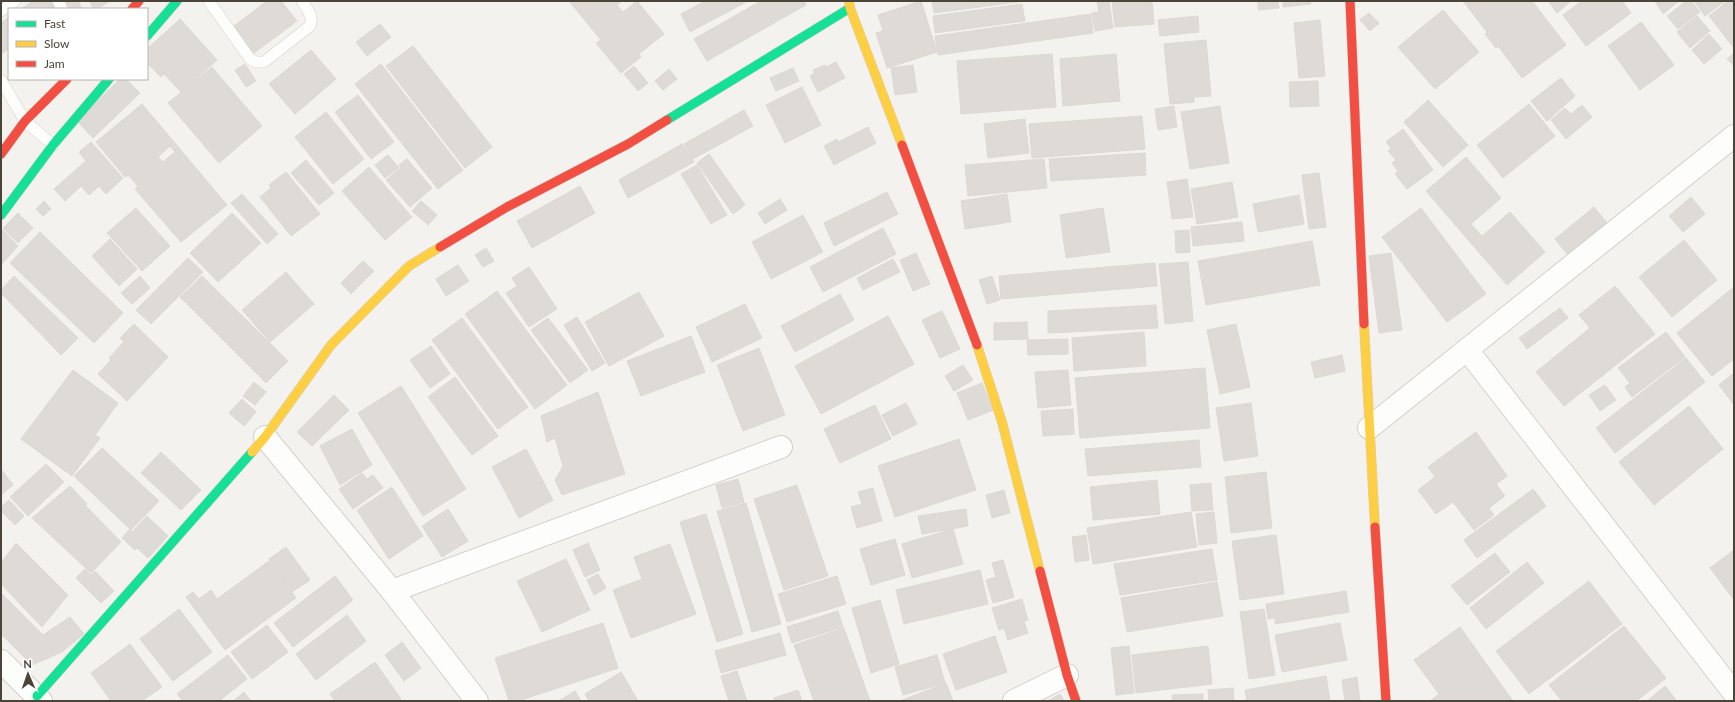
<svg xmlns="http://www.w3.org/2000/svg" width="1735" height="702" viewBox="0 0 1735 702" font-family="Lato,sans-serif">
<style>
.building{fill:#dedbd6;stroke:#dcd9d4;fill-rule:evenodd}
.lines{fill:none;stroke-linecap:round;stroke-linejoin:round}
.lane-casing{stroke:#d2d0cb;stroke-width:12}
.street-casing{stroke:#d2d0cb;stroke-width:24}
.fast-casing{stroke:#d3cfc5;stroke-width:10}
.slow-casing{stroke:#d3cfc5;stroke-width:10}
.jam-casing{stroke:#d3cfc5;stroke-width:10}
.lane{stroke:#fdfdfc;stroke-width:11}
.street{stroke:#fdfdfc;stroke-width:22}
.fast{stroke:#16e098;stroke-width:9}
.slow{stroke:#ffcf43;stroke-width:9}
.jam{stroke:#f24e42;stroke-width:9}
</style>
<rect width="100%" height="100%" fill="#f4f2ee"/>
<g class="building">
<path d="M33 1H51L57 9H21Z"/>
<path d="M69 1H78L82 9H69L66 2Z"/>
<path d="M89 1H110L97 9H94Z"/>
<path d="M267 1H281L297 21 250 56 230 29Z"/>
<path d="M569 1H622L617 5 623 12 637 1 664 34 639 54 641 57 621 73 596 43 601 40Z"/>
<path d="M705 1H748L690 32 681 14Z"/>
<path d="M761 1H804L806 5 707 61 694 39Z"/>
<path d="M921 1 937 52 887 68 876 33 883 31 878 15Z"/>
<path d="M932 1H1025L934 13Z"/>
<path d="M1097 1H1109L1113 28 1095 31 1092 13 1099 12Z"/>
<path d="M1112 1H1152L1154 24 1115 27Z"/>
<path d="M1258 1H1278L1279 8 1258 10Z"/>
<path d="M1283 1H1310L1311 4 1283 7Z"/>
<path d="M1463 1H1532L1566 45 1522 78 1498 46 1496 48 1485 34 1487 32Z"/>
<path d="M1548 1H1571L1557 13Z"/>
<path d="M1582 1 1588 2 1590 1H1622L1631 13 1586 46 1563 15Z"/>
<path d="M1655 1H1679L1663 14Z"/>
<path d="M1686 1H1691L1700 12 1678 29 1667 16Z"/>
<path d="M1694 1H1725L1705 16Z"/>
<path d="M1728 1H1731L1734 5V48L1709 16Z"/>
<path d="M1022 4 1025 21 935 33 933 16Z"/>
<path d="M1443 10 1479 52 1435 89 1398 47Z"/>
<path d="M1369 13 1379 23 1370 31 1360 20Z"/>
<path d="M1091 14 1093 33 938 55 935 36Z"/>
<path d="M1198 16 1199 32 1160 36 1158 20Z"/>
<path d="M1697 16 1710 31 1690 48 1677 32Z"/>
<path d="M9 17V49L1 54V23Z"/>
<path d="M180 19 217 60 181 92 164 74 161 77 147 63V49Z"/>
<path d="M1320 20 1325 76 1299 78 1294 23Z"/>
<path d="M1641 22 1674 65 1640 90 1608 46Z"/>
<path d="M380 24 391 37 367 56 356 42Z"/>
<path d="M1709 34 1722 49 1704 64 1692 50Z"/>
<path d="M1206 40 1211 96 1194 97V102L1170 104 1164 44Z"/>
<path d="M413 46 492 147 465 168 386 66Z"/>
<path d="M311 50 336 79 295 114 269 84Z"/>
<path d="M1734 53V66L1727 59Z"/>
<path d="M1052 54 1056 107 961 114 957 61Z"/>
<path d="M1116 54 1120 101 1063 106 1060 59Z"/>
<path d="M836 62 845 78 818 92 810 76 815 73 813 70 825 65 826 67Z"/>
<path d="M245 64 256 81 246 87 235 70Z"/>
<path d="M381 64 463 170 438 189 355 84Z"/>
<path d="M913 65 917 92 895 95 891 68Z"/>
<path d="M634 66 648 83 638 91 624 74Z"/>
<path d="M212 67 262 126 219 163 168 103Z"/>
<path d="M793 68 799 81 776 91 770 78Z"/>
<path d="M669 69 677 79 663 90 655 81Z"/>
<path d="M1561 78 1575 96 1547 121 1531 101Z"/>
<path d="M120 79H126L140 93 93 138 77 121Z"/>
<path d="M1318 81 1319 106 1290 107 1289 82Z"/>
<path d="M802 87 821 125 785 143 766 105Z"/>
<path d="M358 95 394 142 371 159 335 112Z"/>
<path d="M1428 100 1468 145 1443 167 1404 122Z"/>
<path d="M142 104 227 205 181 242 135 189 138 186 128 175 125 177 96 142ZM170 146 175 152 163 162 158 157Z"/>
<path d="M1529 104 1555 136 1503 178 1477 145Z"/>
<path d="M1582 105 1592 117 1566 139 1551 120 1565 108 1571 114Z"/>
<path d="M1174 106 1177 127 1158 130 1155 109Z"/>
<path d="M1220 106 1229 163 1190 169 1181 112Z"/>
<path d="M744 110 753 126 693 159 684 144Z"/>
<path d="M326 112 364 159 333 184 295 137Z"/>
<path d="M1142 116 1145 149 1032 158 1029 124Z"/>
<path d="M1025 119 1029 153 988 158 984 124Z"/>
<path d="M868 127 876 143 834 165 824 146 837 139 838 142Z"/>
<path d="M1403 129 1433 170 1407 189 1395 174 1398 171 1392 163 1396 160 1388 151 1391 148 1386 142Z"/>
<path d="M91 142 123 178 106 194 99 186 89 195 81 186 65 201 54 189 86 161 79 152Z"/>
<path d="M682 144 694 162 628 198 619 180Z"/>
<path d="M1145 153 1146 175 1051 181 1049 159Z"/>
<path d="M709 154 745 205 733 214 697 163Z"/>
<path d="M388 155 399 168 385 178 375 165Z"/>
<path d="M1466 157 1501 198 1471 224 1482 236 1510 212 1545 252 1507 285 1426 191Z"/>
<path d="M407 159 432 188 410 207 386 180 401 168 399 165Z"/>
<path d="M1044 159 1047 188 968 196 965 165Z"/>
<path d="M306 160 334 193 319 205 291 173Z"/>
<path d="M697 165 727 215 711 224 681 174Z"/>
<path d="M369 167 412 217 385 240 342 191Z"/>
<path d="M286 172 320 214 291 236 260 197 271 188 269 185Z"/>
<path d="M1319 173 1326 227 1309 229 1302 175Z"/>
<path d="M1187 179 1193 217 1172 219 1167 182Z"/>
<path d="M1232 182 1238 217 1197 224 1191 189Z"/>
<path d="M580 186 595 213 532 248 517 221Z"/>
<path d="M887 192 898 214 834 246 824 223Z"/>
<path d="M242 194 278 234 267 244 231 203Z"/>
<path d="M1007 194 1011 222 965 229 961 201Z"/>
<path d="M1299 195 1304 224 1258 232 1253 204Z"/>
<path d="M1691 197 1705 214 1683 232 1669 216Z"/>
<path d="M780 199 787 210 765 224 758 213Z"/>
<path d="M44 201 51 209 43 216 36 209Z"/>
<path d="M421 201 437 215 428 225 412 211Z"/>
<path d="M1594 207 1607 223 1568 255 1555 239Z"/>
<path d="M136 208 170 246 142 271 107 233Z"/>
<path d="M1103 208 1110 252 1066 258 1060 215Z"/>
<path d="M1421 208 1486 294 1447 322 1382 237Z"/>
<path d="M18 213 33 228 18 243 3 228Z"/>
<path d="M232 213 261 243 218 282 190 253Z"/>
<path d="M803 215 823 252 771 279 752 242Z"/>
<path d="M1242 222 1244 241 1193 246 1191 227Z"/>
<path d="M883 228 896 254 823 292 810 267Z"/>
<path d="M3 230 18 246 1 265V232Z"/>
<path d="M1189 230 1190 252 1176 253 1175 231Z"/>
<path d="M40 232 123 313 94 343 10 263Z"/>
<path d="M110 239 137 269 119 286 92 256Z"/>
<path d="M1684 240 1717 280 1672 317 1639 277Z"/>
<path d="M1312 241 1320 285 1206 305 1198 261Z"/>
<path d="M486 248 494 261 483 267 475 255Z"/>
<path d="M916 253 930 284 913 291 900 260Z"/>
<path d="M1391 253 1402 330 1379 333 1369 256Z"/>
<path d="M188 258 203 272 151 324 136 310Z"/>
<path d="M893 259 900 272 863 290 857 278Z"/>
<path d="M363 261 374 271 351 294 341 283Z"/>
<path d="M1188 262 1193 321 1165 324 1159 264Z"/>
<path d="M1155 263 1157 286 1001 299 999 276Z"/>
<path d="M458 265 469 281 446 296 436 279Z"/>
<path d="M529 267 557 309 529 327 506 293 517 286 512 278Z"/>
<path d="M286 272 314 304 270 342 242 310Z"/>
<path d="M14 276 78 338 61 355 1 293V290Z"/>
<path d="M140 276 150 288 132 304 121 293Z"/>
<path d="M202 276 288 361 266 383 180 297Z"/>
<path d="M992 276 1000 300 987 304 979 280Z"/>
<path d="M1615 286 1655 334 1564 406 1536 372 1590 328 1579 315Z"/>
<path d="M1734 287V359L1712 376 1677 333Z"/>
<path d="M497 291 567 385 535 409 465 314Z"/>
<path d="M639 292 664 336 609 366 585 322Z"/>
<path d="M840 294 854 320 795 352 781 326Z"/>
<path d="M745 304 762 338 712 362 696 327Z"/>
<path d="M1156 305 1158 328 1048 333V311Z"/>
<path d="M1560 308 1568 318 1527 349 1519 338Z"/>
<path d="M942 311 960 349 940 358 922 320Z"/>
<path d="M888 316 914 364 821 414 795 366Z"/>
<path d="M577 317 605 363 592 371 564 325Z"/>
<path d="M462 318 528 407 498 429 432 340Z"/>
<path d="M548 318 588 370 570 383 531 330Z"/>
<path d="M1027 322 1028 339 994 340V323Z"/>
<path d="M134 324 168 357 127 401 98 374 111 360 109 358 124 342 120 338Z"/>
<path d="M1236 324 1250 387 1220 394 1207 330Z"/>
<path d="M1144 332 1146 366 1074 371 1072 338Z"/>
<path d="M1666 332 1685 357 1632 397 1625 387 1630 383 1618 368Z"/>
<path d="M691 336 705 372 641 396 627 361Z"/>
<path d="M1068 339V354L1028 355 1027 340Z"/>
<path d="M431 346 450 374 430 388 410 360Z"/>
<path d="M759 348 785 415 743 431 717 365Z"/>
<path d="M1342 355 1345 371 1315 378 1311 362Z"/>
<path d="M1686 358 1705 382 1615 453 1596 428Z"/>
<path d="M963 365 973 380 954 391 945 376Z"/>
<path d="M1205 368 1210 428 1080 438 1075 378Z"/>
<path d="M73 370 118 403 95 435 100 438 72 476 21 439Z"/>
<path d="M1068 370 1071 405 1038 408 1035 372Z"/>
<path d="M1734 373V405L1719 385Z"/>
<path d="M455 377 498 436 472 455 428 397Z"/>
<path d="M254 382 266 392 255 405 243 396Z"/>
<path d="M982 383 993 410 968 420 957 393Z"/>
<path d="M1605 385 1616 400 1600 411 1589 395Z"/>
<path d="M401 386 466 489 423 516 358 413Z"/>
<path d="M598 392 625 474 562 495 555 480 563 466 555 438 547 442 541 416Z"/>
<path d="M334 395 349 410 312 446 297 432Z"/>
<path d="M242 399 256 412 244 426 229 413Z"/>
<path d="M906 403 917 424 893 436 882 415Z"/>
<path d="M1251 403 1258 456 1224 461 1216 408Z"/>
<path d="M875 405 891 439 840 463 824 429Z"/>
<path d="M1689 406 1723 449 1654 505 1619 462Z"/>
<path d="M1073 409 1074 434 1043 436 1041 411Z"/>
<path d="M352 429 372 465 340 485 320 446Z"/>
<path d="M1476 432 1507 476 1496 484 1505 496 1489 508 1494 515 1474 530 1453 502 1436 514 1418 490 1435 477 1428 467Z"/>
<path d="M959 439 976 490 895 517 878 466Z"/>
<path d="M1199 440 1201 467 1088 476 1085 449Z"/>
<path d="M102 448 159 501 131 530 74 476Z"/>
<path d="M526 449 553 500 519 518 492 467Z"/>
<path d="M161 452 201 490 181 510 141 473Z"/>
<path d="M46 464 64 482 28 516 10 497Z"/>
<path d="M1 469 13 485 1 495Z"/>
<path d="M1266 472 1272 528 1231 533 1225 477Z"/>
<path d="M362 473 367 479 373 475 383 488 353 509 339 489Z"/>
<path d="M738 479 744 502 722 508 716 485Z"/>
<path d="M1157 480 1160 514 1093 520 1090 487Z"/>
<path d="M1211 483 1213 510 1192 511 1190 485Z"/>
<path d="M797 485 828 576 784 590 754 499Z"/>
<path d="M70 486 87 504 85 505 121 542 91 573 32 518Z"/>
<path d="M392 487 423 536 389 559 357 510Z"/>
<path d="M873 488 882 521 857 528 851 507 862 504 858 492Z"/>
<path d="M1533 489 1546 506 1477 558 1464 540Z"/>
<path d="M1004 490 1010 513 992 518 986 495Z"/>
<path d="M9 500 24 516 15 525 1 511V507Z"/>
<path d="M746 503 781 624 752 632 717 511Z"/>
<path d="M448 509 468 541 442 557 422 526Z"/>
<path d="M966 509 968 526 922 534 918 516Z"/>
<path d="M1191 512 1197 547 1093 564 1087 528Z"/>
<path d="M1214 512 1217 543 1199 545 1196 514Z"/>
<path d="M706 514 743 634 717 642 680 522Z"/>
<path d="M147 516 168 536 148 558 137 548 135 550 122 538 129 530 132 532Z"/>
<path d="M953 529 963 564 912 578 902 544Z"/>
<path d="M1086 535 1089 560 1075 562 1072 537Z"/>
<path d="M1276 535 1284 594 1240 600 1232 541Z"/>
<path d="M895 539 905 575 871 585 860 549Z"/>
<path d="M16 543 68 595 42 627 1 584V563Z"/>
<path d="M588 543 600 570 585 577 573 550Z"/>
<path d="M670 544 696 614 631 638 613 590 642 579 634 557Z"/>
<path d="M286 547 310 580 292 592 269 559Z"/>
<path d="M1212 549 1217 580 1120 595 1114 564Z"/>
<path d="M1734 550V600L1710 568Z"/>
<path d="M1495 553 1510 572 1467 605 1451 586Z"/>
<path d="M566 559 590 610 542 632 517 581Z"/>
<path d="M1003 560 1014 597 993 603 986 580 996 577 992 563Z"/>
<path d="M269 561 296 598 225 650 186 597 193 592 199 599 211 590 217 599Z"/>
<path d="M1527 562 1544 583 1486 629 1470 608Z"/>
<path d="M85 569 91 575 95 571 114 591 101 603 76 578Z"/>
<path d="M980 570 988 604 904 624 896 590Z"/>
<path d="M598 574 606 588 594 595 587 580Z"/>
<path d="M335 576 353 600 293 647 274 623Z"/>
<path d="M837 576 846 604 787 622 778 594Z"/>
<path d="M1589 581 1622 624 1529 694 1496 651Z"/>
<path d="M1217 582 1223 616 1127 632 1121 598Z"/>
<path d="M1346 591 1349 612 1275 624V618L1268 619 1266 604Z"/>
<path d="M1 593 43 635 70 617 84 634 62 652 32 665 1 634Z"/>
<path d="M1022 599 1028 620 1024 621 1028 633 1008 640 1004 628 999 630 992 608Z"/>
<path d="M880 600 899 664 871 673 852 608Z"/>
<path d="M179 609 212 652 173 681 140 639Z"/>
<path d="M1264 609 1275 675 1249 679 1240 612Z"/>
<path d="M838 611 843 627 792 643 787 627Z"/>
<path d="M347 615 366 641 316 680 296 654Z"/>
<path d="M603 623 618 668 518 701H509L495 658Z"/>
<path d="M1340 623 1347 660 1282 672 1275 635Z"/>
<path d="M267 625 288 652 252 679 231 652Z"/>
<path d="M1624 626 1666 678 1636 701H1562L1549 685Z"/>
<path d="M1460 627 1485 662 1513 701H1430L1439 694 1414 660Z"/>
<path d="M844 628 870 701H814L794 645Z"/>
<path d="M780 633 786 655 721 673 715 651Z"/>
<path d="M995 636 1007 672 956 690 943 654Z"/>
<path d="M402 642 421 668 404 681 385 655Z"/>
<path d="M130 644 162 687 142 701H111L91 673Z"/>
<path d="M1129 646 1134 693 1116 695 1111 648Z"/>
<path d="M1208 646 1212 684 1136 693 1132 655Z"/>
<path d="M228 655 247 679 219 701H183L177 694Z"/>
<path d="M937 655 945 683 903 695 895 667Z"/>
<path d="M375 662 401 699 397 701H335L330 694Z"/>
<path d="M737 671 747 701H729L721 676Z"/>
<path d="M621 672 638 701H589L585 694Z"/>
<path d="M1326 676 1330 701H1247L1245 690Z"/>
<path d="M1357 677 1360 701H1345L1342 680Z"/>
<path d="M946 683 953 701H900Z"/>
<path d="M1665 686 1677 701H1647Z"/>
<path d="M1233 688 1234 701H1209L1208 690Z"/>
<path d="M798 690 802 701H775L774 698Z"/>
<path d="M575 691 581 701H559Z"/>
<path d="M244 692 251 701H233Z"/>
<path d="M1060 694 1064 701H1048Z"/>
<path d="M1203 694V701H1173L1172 695Z"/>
</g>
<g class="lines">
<g class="lane-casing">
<g id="lane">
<path d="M58 1 62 9"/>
<path d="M209 1 250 59 256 62H264L310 26C314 17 307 9 302 1"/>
<path d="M1 11 15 1"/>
<path d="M1 80 25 121 53 145"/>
</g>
</g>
<g class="street-casing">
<g id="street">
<path d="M1468 351 1734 693"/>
<path d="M1369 428 1734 136"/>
<path d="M265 437 392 591 477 701"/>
<path d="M392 591 781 447"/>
<path d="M1 661 41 701"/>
<path d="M1014 701 1067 675"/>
</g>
</g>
<g class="fast-casing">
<g id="fast">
<path d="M147 36 177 1"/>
<path d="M667 120 850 8"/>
<path d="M1 215 53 145 109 79"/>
<path d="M37 696 252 452"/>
</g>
</g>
<g class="slow-casing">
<g id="slow">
<path d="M849 1 850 8 902 145"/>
<path d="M1364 324 1375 527"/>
<path d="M977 345 1002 422 1040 571"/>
<path d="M252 452 265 437 331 345 409 266 440 247"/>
</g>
</g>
<g class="jam-casing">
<g id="jam">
<path d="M1350 1 1364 324"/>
<path d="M132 9 139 1"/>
<path d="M902 145 977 345"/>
<path d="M1 154 25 121 67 79"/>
<path d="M440 247 507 207 628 144 667 120"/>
<path d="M1375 527 1386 701"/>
<path d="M1040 571 1067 675 1076 701"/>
</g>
</g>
<use href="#lane" class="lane"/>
<use href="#street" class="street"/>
<use href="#fast" class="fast"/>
<use href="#slow" class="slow"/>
<use href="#jam" class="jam"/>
</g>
<rect width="1735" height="702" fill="none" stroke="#4b4439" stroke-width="4"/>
<rect x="8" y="8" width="140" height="72" fill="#ffffff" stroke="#b7b4b0"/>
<rect x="16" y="21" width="20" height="6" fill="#16e098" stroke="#b7b4b0"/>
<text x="44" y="28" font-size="12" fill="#4b4439">Fast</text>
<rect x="16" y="41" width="20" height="6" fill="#ffcf43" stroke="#b7b4b0"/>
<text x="44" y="48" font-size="12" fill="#4b4439">Slow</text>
<rect x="16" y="61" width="20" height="6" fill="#f24e42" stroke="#b7b4b0"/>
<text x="44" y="68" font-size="12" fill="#4b4439">Jam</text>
<g transform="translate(28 674) rotate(358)" stroke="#ffffff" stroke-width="3" paint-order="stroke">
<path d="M0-3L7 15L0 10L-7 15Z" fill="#4b4439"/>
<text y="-6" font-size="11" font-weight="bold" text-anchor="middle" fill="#4b4439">N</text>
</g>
</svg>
